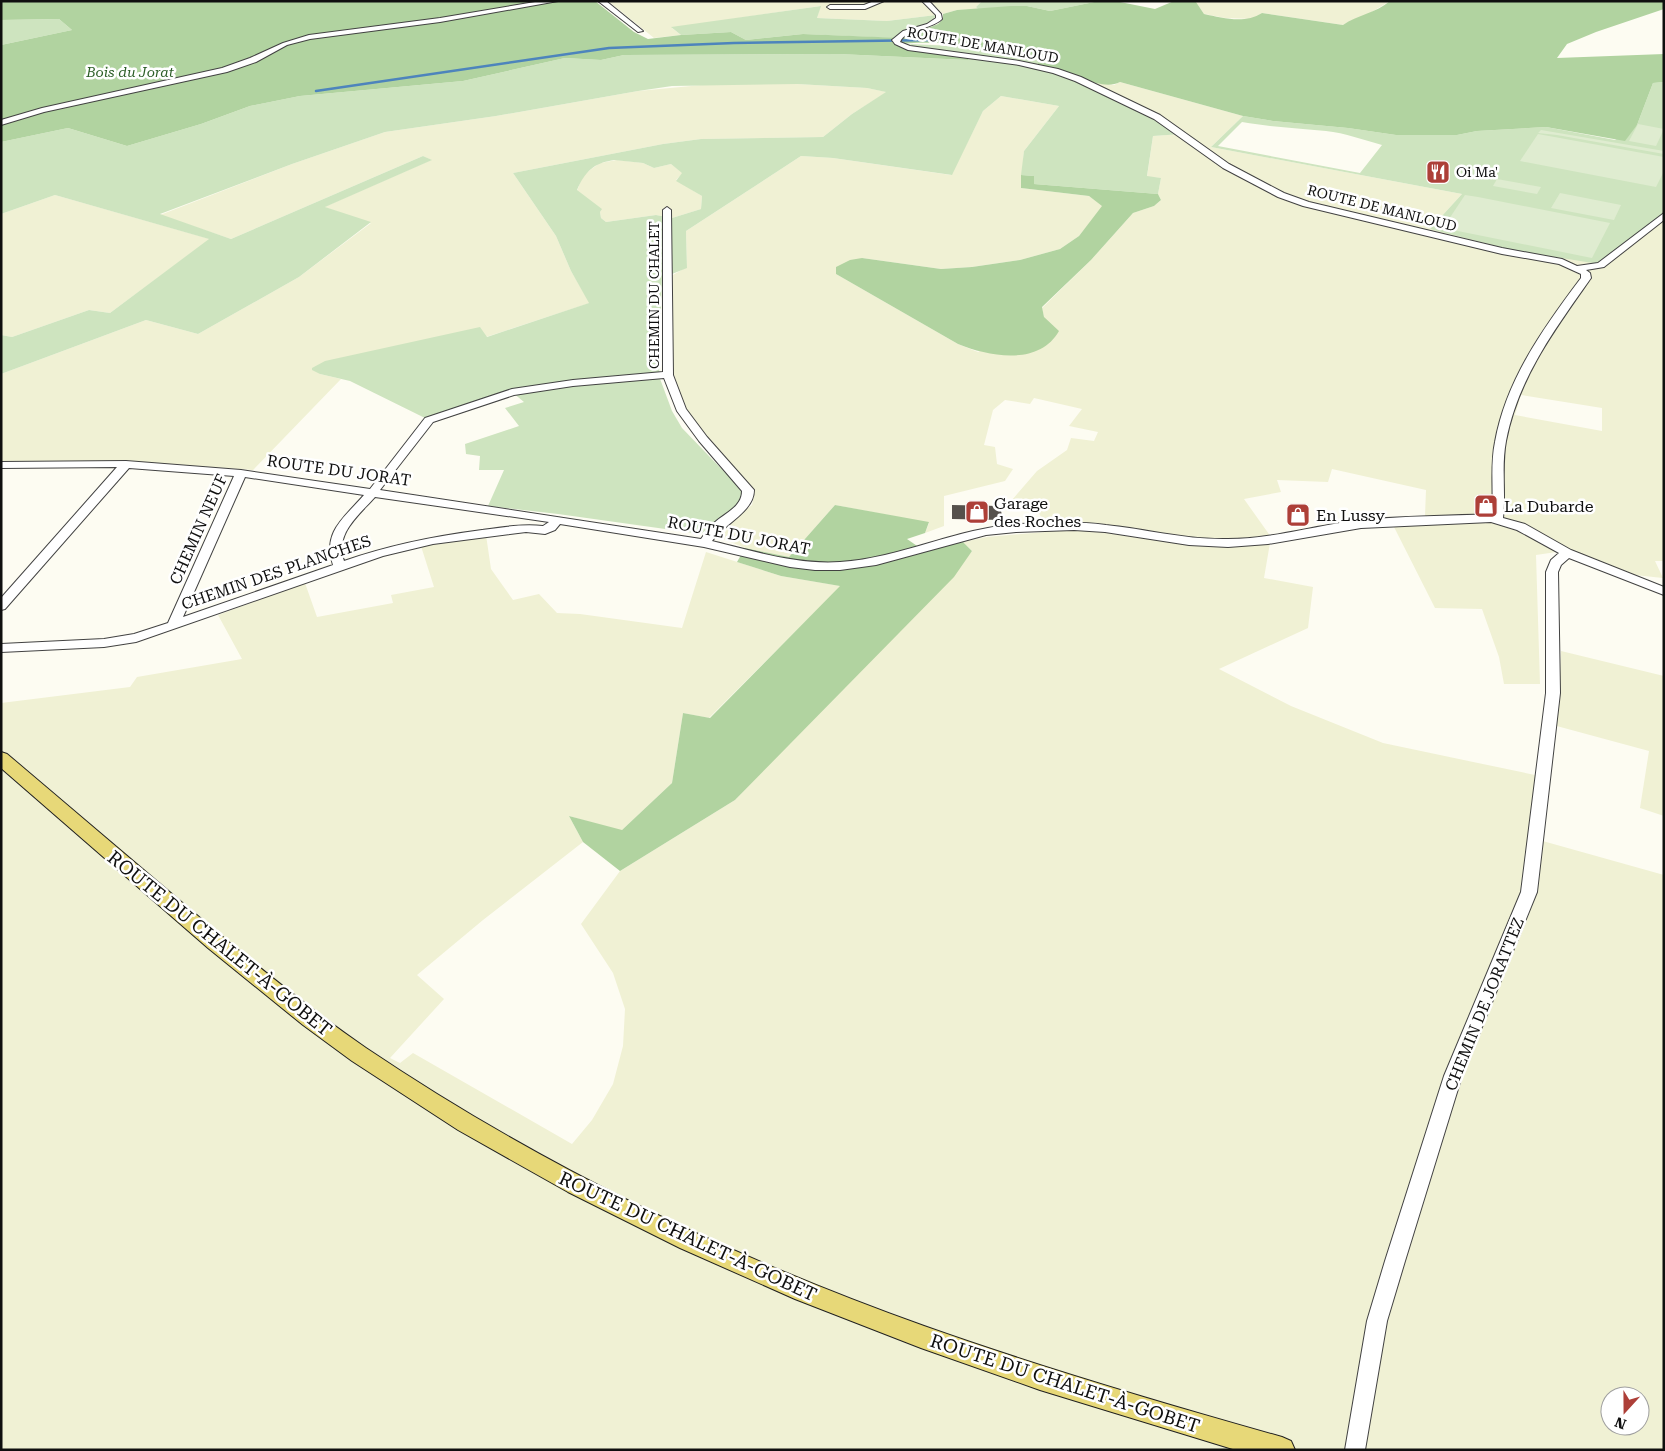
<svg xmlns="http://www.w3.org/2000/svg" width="1665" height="1451" viewBox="0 0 1665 1451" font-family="'Roboto Serif',serif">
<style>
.farmland{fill:#f0f1d4;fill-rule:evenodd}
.green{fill:#cee4bf;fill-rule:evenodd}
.forest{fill:#b1d3a0}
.pitch{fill:#dfecd0}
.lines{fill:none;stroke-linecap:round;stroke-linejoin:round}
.stream{stroke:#4d84bc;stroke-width:2.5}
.building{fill:#56514c}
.minor-casing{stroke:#424242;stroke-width:2}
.major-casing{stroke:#202020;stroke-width:2}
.minor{fill:#fff;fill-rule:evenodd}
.major{fill:#e7d878;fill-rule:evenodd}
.labels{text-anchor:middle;stroke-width:5;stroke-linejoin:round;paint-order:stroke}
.far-street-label{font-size:14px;fill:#0f0f0f;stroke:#fff}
.far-park-label{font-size:14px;font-style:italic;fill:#2c5e27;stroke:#fff}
.far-poi-label{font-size:14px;fill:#0f0f0f;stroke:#fff;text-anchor:start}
.street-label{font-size:16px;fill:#0f0f0f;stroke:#fff}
.poi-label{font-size:16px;fill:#0f0f0f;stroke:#fff;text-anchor:start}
.near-street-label{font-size:19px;fill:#0f0f0f;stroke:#fff}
</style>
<rect width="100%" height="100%" fill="#fdfcf2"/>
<g class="farmland">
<path d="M608 1H922L936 15 887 21 817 18 820 6 672 28 681 35 654 38Z"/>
<path d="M930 1H982L976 7 978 9 957 10 943 14Z"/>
<path d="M1192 1H1390L1365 16 1350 21 1343 25 1262 13 1253 19 1225 18 1204 14 1196 2Z"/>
<path d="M1078 79 1114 85 1120 82 1243 116 1211 147 1462 194 1430 229 1664 219V561H1655L1663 578 1625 574 1570 550 1536 555 1540 684H1504L1499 657 1482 609 1435 608 1394 527 1425 516 1426 490 1332 469 1328 482 1277 480 1281 492 1244 499 1271 537 1264 578 1313 587 1308 628 1219 669 1291 706 1383 743 1535 775 1532 838 1664 875V1450H1V703L130 687 137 677 242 659 218 615 305 583 317 617 393 603 391 595 434 587 420 543 486 535 491 569 513 600 539 594 557 613 580 614 682 628 706 552 781 576 841 586 709 718 683 713 672 783 621 831 569 816 583 842 483 920 417 975 444 999 390 1058 400 1063 413 1053 572 1144 592 1120 613 1084 623 1046 625 1009 613 973 581 924 620 871 735 800 972 551 963 542 987 537 1045 532 1043 522 1033 499 1012 500 1037 471 1067 450 1071 438 1094 441 1098 432 1069 426 1082 409 1034 398 1030 404 1005 400 993 410 984 445 995 447 997 464 1013 469 1005 481 944 496V526L925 533 929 523 835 505 789 557 745 548 721 538 736 517 752 505 754 496 753 489 696 426 684 409 672 378 671 276 687 267 686 231 801 156 833 158 951 175 983 111 1001 96 1059 106 1024 151 1021 188 1089 196 1103 206 1079 236 1060 249 1020 260 972 267 941 269 862 258 836 274 958 344 978 352 1044 317 1042 308 1091 260 1133 213 1154 206 1161 200 1158 194 1161 178 1147 177 1153 136 1181 134ZM1521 395 1602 408V431L1515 415ZM1610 1396H1640V1426H1610Z"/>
<path d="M713 84H797L867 88 887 92 852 114 823 137 701 139 663 144 513 173 556 236 571 271 590 303 486 337 320 374 341 379 253 470 126 461 1 463V374L146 320 198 334 299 277 371 223 324 207 431 160 423 156 231 239 160 215 292 164 385 132 496 116 638 91Z"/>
<path d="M617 160 643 163 654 168 671 164 683 173 676 180 702 196 701 209 672 218 656 215 606 222 601 218 600 212 601 210 577 191 583 175 600 163Z"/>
<path d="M55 195 210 239 110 313 89 310 12 337 1 335V214Z"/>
<path d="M1561 651 1664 676V816L1640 808 1649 751 1553 725 1559 698Z"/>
</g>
<g class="green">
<path d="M982 1H1099L1050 11 1027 6 978 9 976 7Z"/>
<path d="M821 6 817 18 887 21 936 15V19C925 28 906 27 895 38L803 34 746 40 731 32 681 35 671 27Z"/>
<path d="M59 19 72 30 1 45V20Z"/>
<path d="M909 44 977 47 1043 56 1036 66 1092 86 1182 134 1153 136 1147 176 1161 178 1158 194 1034 184V176L1021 175 1024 151 1059 106 1001 96 983 111 952 175 833 158 801 156 686 231 687 268 662 278 659 376 672 411 682 428 736 484C742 491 743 494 741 502L701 534 558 514 488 506 504 470H479L480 456 466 454 465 444 519 426 505 408 524 402 512 392 429 420 350 381 320 374 312 370V368L325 361 480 327 487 337 589 303 571 271 556 236 513 173 663 144 701 139 823 137 852 114 886 92 867 88 797 84 672 86 638 91 496 116 385 132 292 164 160 214 231 239 423 156 432 160 325 207 371 222 299 277 198 334 146 320 1 374V335L12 337 89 310 110 313 209 239 55 195 1 214V142L68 128 127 146 201 124 250 106 300 96 463 81 565 58 601 60 624 55 839 54 968 60 973 55 913 46ZM614 160 643 163 654 168 671 164 682 173 676 181 702 196 701 209 672 218 656 215 606 222 601 218 600 212 602 209 577 190C585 172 593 163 614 160Z"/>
<path d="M1664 82V219L1605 265 1512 250 1430 229 1462 194 1211 147 1243 116 1273 121 1348 128 1396 135H1457L1477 131 1546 127 1615 140 1637 125 1653 83ZM1242 122C1270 127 1296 128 1326 131 1345 133 1364 140 1382 145L1360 173 1218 146Z"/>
</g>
<g class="forest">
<path d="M1 1H595L634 32 648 39 681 35 731 32 746 40 803 34 903 38 938 24 943 19V14L957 10 1011 6H1027L1050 11 1099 1H1115L1155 9 1174 1 1196 2 1204 14C1223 18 1245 24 1262 13L1343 25C1357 15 1376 13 1390 1H1664V9L1596 32 1567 44 1557 58 1664 54V82L1653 83 1637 125 1625 141 1546 127 1477 131 1457 135H1396L1348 128 1273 121 1243 116 1120 82C1103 91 1078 75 1061 70 1054 67 1045 66 1037 65L1042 56C996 50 941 38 895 45L914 51 970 58 968 60 839 54 624 55 601 60 565 58 463 81 300 96 250 106 201 124 127 146 68 128 1 142V45L72 30 59 19 1 20Z"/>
<path d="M1021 175 1034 176V184L1158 194 1161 200 1154 206 1133 213 1091 260 1042 307 1044 317 1059 331C1039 366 990 357 958 344L836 274V267L850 260 862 258 941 269 972 267 1020 260 1060 249 1079 236 1102 206 1089 196 1021 188Z"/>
<path d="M835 505 929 522 925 533 907 539 923 550 963 542 972 551 954 577 735 800 620 871 583 842 569 816 622 830 672 783 683 713 710 718 840 586 781 576 737 562 745 548 789 557Z"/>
</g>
<g class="pitch">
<path d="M1638 124 1664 129 1656 146 1629 141Z"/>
<path d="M1541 130 1664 151V154L1557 135 1538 133Z"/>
<path d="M1538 134 1664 157V171L1656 187 1520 161Z"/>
<path d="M1497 179 1541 187 1537 194 1493 186Z"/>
<path d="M1560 193 1621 205 1614 220 1551 208Z"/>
<path d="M1465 195 1478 197 1610 223 1592 258 1443 228Z"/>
</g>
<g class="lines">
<path class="stream" d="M316 91 609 48 734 43 932 40"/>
</g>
<path class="building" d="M952 505 1000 506 1003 520 952 519Z"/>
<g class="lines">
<g class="minor-casing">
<g id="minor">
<path d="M541 1H558L440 22 310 39 287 45 256 62 227 72 44 112 1 125V120L42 108 222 68 250 58 283 43 309 35 440 18Z"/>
<path d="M598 1H606L643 31 638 32Z"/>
<path d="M874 1H884L865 9H830L827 7 830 5H864Z"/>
<path d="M922 1H929L941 14 942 19C931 30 906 28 900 42L910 46 1019 61 1058 69 1081 77 1160 115 1229 164 1284 193 1309 202 1502 248 1562 259 1577 266 1598 263 1664 213V220L1604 267 1586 270 1590 273 1591 278C1555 329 1518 378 1506 441 1501 467 1506 492 1503 518L1525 524 1571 550 1664 587V595L1569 558 1561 565 1558 572 1560 693 1537 892 1462 1076 1405 1261 1387 1321 1365 1450H1345L1367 1321 1385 1261 1444 1076 1521 892 1546 693V572L1551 560 1559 553 1517 530 1491 522 1361 528 1268 544 1228 547 1189 545 1105 532 1074 530 1016 532 986 535 876 565 840 570H815L790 567 704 547 560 524 555 530 545 534 526 532 433 544 383 556 136 642 104 647 1 652V644L104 639 134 634 168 623 234 476 129 468 5 609 1 610V598L117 467 1 468V462L126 461 241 470 370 489 425 418 512 389 573 380 663 372V210L667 207 671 210 673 375 686 409 707 437 754 490C754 512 724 524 712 541 753 551 797 565 840 562 901 558 957 528 1018 524 1047 523 1077 521 1106 525 1146 529 1186 540 1228 539 1273 539 1316 525 1361 520 1404 516 1448 516 1492 514 1494 490 1490 466 1495 442 1506 380 1544 327 1581 278V274L1559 264 1502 254 1303 206 1278 197 1223 168 1154 119 1075 81 1053 73 1019 65 908 50 895 44 892 40 903 31 927 24 936 18V15ZM664 378 677 411 699 441 742 491C742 507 725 513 714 523 709 528 705 533 701 539L380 490 433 422 514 395 573 386ZM245 477 364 495C344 518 322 532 333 565L183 617ZM375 497 549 522 543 526C523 524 503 527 482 530 435 536 390 545 344 561 334 534 359 515 375 497Z"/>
</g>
</g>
<g class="major-casing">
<path id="major" d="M1 752 7 754C69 806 130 859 192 911 248 959 305 1006 366 1048 538 1164 728 1256 924 1326 1042 1368 1161 1403 1282 1437L1291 1441 1295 1450H1236L1040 1390 921 1348 795 1299 680 1248 568 1192 458 1130 352 1061 303 1025 208 948 1 768Z"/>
</g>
<use href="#minor" class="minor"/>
<use href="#major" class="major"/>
</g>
<defs>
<g id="restaurant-square" transform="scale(1.25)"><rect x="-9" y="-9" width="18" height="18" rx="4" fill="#ad3f38" stroke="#fff"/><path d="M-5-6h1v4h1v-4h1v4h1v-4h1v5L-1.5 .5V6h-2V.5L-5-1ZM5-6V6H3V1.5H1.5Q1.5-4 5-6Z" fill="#fff"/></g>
<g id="shop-square" transform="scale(1.25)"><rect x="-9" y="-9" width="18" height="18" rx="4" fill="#ad3f38" stroke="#fff"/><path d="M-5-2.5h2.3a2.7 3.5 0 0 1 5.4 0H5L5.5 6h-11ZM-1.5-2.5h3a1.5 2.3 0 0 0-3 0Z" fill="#fff"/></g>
</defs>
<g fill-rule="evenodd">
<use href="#restaurant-square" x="1438" y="172"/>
<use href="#shop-square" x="1486" y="506"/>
<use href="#shop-square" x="977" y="512"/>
<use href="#shop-square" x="1298" y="515"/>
</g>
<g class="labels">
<g class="far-street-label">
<text transform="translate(983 45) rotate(10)" y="5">ROUTE DE MANLOUD</text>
<text transform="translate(1382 208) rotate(14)" y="5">ROUTE DE MANLOUD</text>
<text transform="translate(654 295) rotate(-90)" y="5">CHEMIN DU CHALET</text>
</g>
<g class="far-park-label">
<text x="130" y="77">Bois du Jorat</text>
</g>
<g class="far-poi-label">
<text x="1456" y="177">Oi Ma'</text>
</g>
<g class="street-label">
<text transform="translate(339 470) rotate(8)" y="6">ROUTE DU JORAT</text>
<text transform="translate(198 529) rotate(-66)" y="6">CHEMIN NEUF</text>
<text transform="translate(739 535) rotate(11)" y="6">ROUTE DU JORAT</text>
<text transform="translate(276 572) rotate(-19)" y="6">CHEMIN DES PLANCHES</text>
<text transform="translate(1484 1004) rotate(-68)" y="6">CHEMIN DE JORATTEZ</text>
</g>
<g class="poi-label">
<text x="994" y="509">Garage<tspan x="994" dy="18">des Roches</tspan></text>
<text x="1504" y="512">La Dubarde</text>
<text x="1316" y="521">En Lussy</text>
</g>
<g class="near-street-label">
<text transform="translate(220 943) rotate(39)" y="7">ROUTE DU CHALET-À-GOBET</text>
<text transform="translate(688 1236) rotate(25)" y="7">ROUTE DU CHALET-À-GOBET</text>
<text transform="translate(1065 1383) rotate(18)" y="7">ROUTE DU CHALET-À-GOBET</text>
</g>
</g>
<rect width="1665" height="1451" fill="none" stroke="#0f0f0f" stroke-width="5"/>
<g transform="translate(1625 1411) rotate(201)"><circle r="24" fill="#ffffff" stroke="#9f9f9f"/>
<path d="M0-4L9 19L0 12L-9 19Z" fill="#ad3f38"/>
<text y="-8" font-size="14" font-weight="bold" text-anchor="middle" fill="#0f0f0f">N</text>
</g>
</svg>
